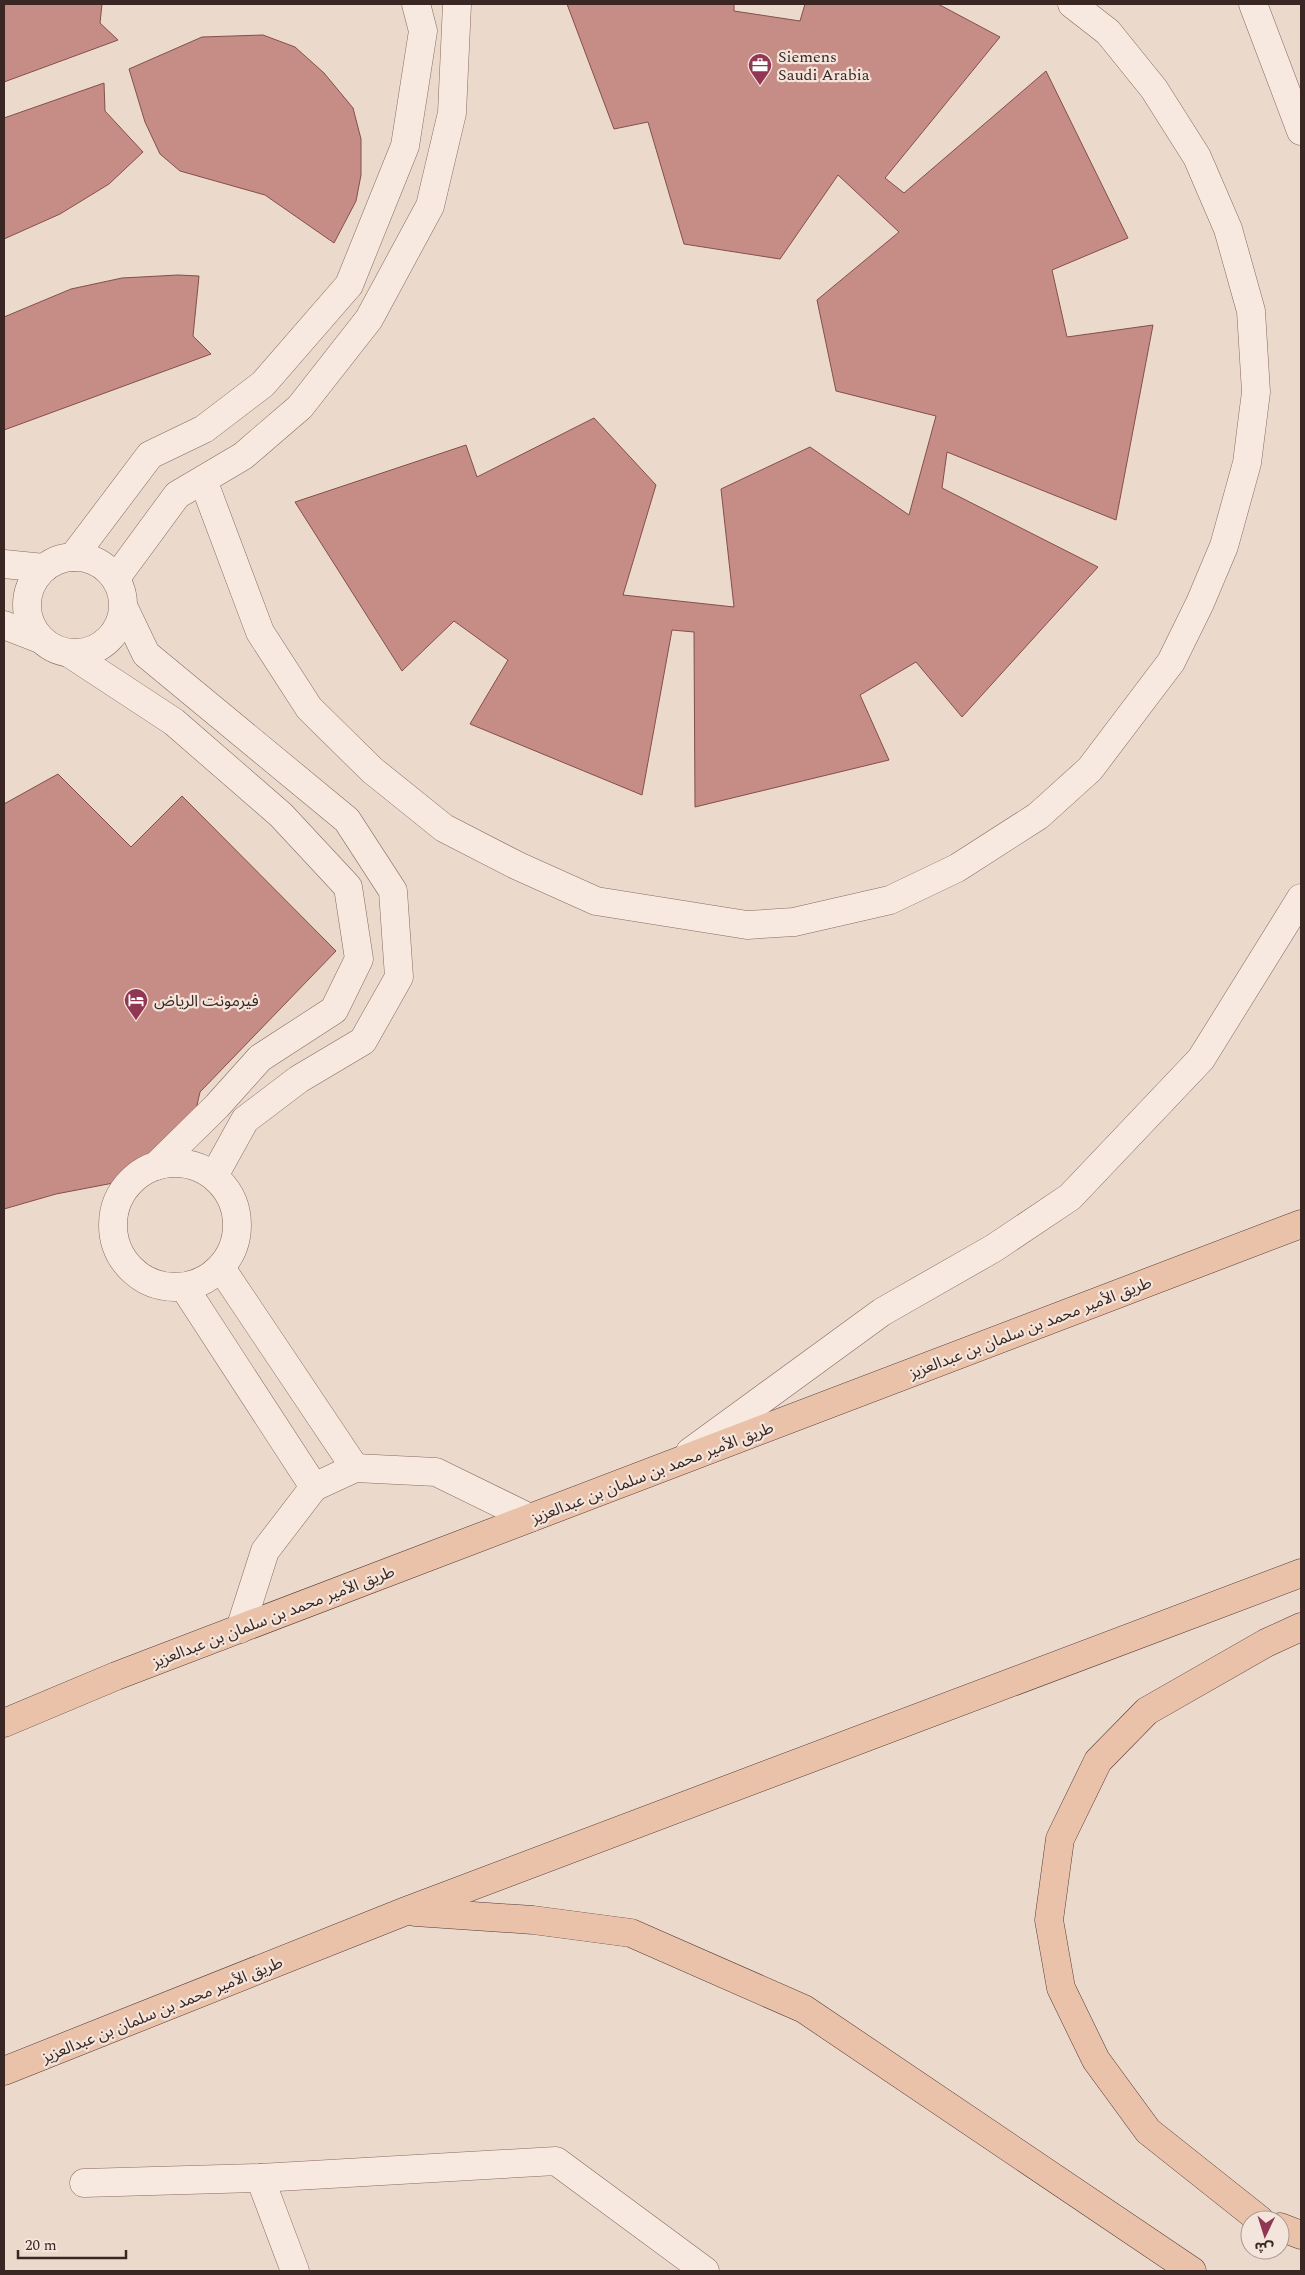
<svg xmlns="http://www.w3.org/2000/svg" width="1305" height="2275" viewBox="0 0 1305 2275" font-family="Spectral,'Noto Sans Arabic',serif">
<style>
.building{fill:#c68d86;stroke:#844f4a}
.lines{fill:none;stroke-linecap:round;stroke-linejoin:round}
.minor-casing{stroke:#876a62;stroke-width:29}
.major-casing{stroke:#563a35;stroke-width:29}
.minor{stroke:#f7e9df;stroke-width:28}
.major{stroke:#e9c2a9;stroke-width:28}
.labels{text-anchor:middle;stroke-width:4.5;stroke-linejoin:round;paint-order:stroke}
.poi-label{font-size:16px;fill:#3a2723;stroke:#f3e5db;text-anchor:start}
.street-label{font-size:16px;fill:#3a2723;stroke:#f3e5db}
</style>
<rect width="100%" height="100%" fill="#ebd9cc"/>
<g class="building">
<path d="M4 4H102L100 23 118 40 4 82Z"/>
<path d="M567 4H734V11L800 21 805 4H938L1000 37 885 178 904 193 1046 71 1128 238 1052 270 1067 337 1153 325 1116 520 947 452 942 488 1098 567 962 717 916 662 860 695 889 760 695 807 694 632 672 630 642 795 470 724 508 660 454 621 402 671 295 502 466 445 477 477 594 418 656 485 623 595 734 607 721 489 810 447 909 515 936 416 836 391 817 300 899 232 838 175 780 259 684 244 648 122 614 129Z"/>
<path d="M263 35 295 47 324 73 353 108 361 139V175L356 201 334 243 265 195 180 171 160 154 145 122 129 69 202 37Z"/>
<path d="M104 83 105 111 143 152 109 184 60 214 4 239V118Z"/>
<path d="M178 275 199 276 193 336 211 354 4 430V317L71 289 122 278Z"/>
<path d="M58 774 131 847 182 796 336 951 200 1092 186 1153 150 1176 56 1194 4 1209V804Z"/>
</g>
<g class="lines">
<g class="minor-casing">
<g id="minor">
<path d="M1253 4 1301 131"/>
<path d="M203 480 260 632 309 708 372 770 444 828 518 866 596 901 747 925 794 922 890 900 957 868 1038 816 1090 769 1171 662 1200 603 1224 546 1247 463 1256 392 1251 311 1228 229 1197 157 1154 89 1108 32 1072 4"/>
<circle cx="75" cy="605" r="48"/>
<path d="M73 557 150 455 204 429 263 384 349 285 405 146 423 31 416 4"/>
<path d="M4 564 44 568"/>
<path d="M116 578 177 495 243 456 300 407 369 319 430 206 452 113 457 4"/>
<path d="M124 608 146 654 347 820 393 891 399 977 363 1041 299 1079 245 1120 214 1176"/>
<path d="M4 625 40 639"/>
<path d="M69 653 174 722 281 815 348 887 359 959 334 1010 260 1058 217 1106 156 1166"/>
<circle cx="175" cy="1225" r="62"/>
<path d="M221 1268 355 1468"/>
<path d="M184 1287 314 1487"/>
<path d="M690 1452 882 1312 994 1248 1070 1197 1201 1059 1301 898"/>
<path d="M240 1629 265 1551 314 1487 355 1468 436 1472 530 1518"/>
<path d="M260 2178 295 2271"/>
<path d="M84 2183 260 2178 556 2161 705 2271"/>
</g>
</g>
<g class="major-casing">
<g id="major">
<path d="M4 1723 116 1676 1301 1224"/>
<path d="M415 1912 533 1920 631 1933 804 2009 1192 2271"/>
<path d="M4 2071 406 1911 1301 1573"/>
<path d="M1260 2220 1148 2131 1096 2060 1061 1988 1049 1920 1060 1839 1098 1761 1147 1711 1266 1643 1301 1627"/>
<path d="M1280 2227 1301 2235"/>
</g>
</g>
<use href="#minor" class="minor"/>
<use href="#major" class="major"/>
</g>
<defs>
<g id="office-pin" transform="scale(1.25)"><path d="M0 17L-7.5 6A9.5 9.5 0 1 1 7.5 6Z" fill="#913753" stroke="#f3e5db"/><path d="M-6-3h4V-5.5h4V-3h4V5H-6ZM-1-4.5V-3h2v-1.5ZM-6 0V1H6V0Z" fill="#fff"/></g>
<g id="hotel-pin" transform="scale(1.25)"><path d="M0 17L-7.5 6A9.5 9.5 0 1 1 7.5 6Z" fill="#913753" stroke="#f3e5db"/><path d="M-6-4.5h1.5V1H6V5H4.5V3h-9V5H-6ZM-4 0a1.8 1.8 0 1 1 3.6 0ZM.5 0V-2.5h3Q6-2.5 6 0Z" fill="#fff"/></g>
</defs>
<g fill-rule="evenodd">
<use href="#office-pin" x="760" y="65"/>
<use href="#hotel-pin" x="136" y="1000"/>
</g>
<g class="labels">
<g class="poi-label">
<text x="778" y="62">Siemens<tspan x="778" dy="18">Saudi Arabia</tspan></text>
<text x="154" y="1006">فيرمونت الرياض</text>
</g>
<g class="street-label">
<text transform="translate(1030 1327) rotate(-21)" y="6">طريق الأمير محمد بن سلمان بن عبدالعزيز</text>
<text transform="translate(652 1472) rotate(-21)" y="6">طريق الأمير محمد بن سلمان بن عبدالعزيز</text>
<text transform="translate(273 1616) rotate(-21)" y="6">طريق الأمير محمد بن سلمان بن عبدالعزيز</text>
<text transform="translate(162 2009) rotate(-22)" y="6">طريق الأمير محمد بن سلمان بن عبدالعزيز</text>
</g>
</g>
<rect width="1305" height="2275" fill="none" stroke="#3a2723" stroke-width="10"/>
<g transform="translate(1265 2235) rotate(184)"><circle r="24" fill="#f3e5db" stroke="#a99991"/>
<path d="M0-4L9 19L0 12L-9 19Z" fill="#913753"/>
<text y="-8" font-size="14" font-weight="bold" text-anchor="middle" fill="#3a2723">ش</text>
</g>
<path d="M18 2250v8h108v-8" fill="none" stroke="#3a2723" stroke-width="2.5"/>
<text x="25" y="2250" font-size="15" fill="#3a2723" stroke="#f3e5db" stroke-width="4" paint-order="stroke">20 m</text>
</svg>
